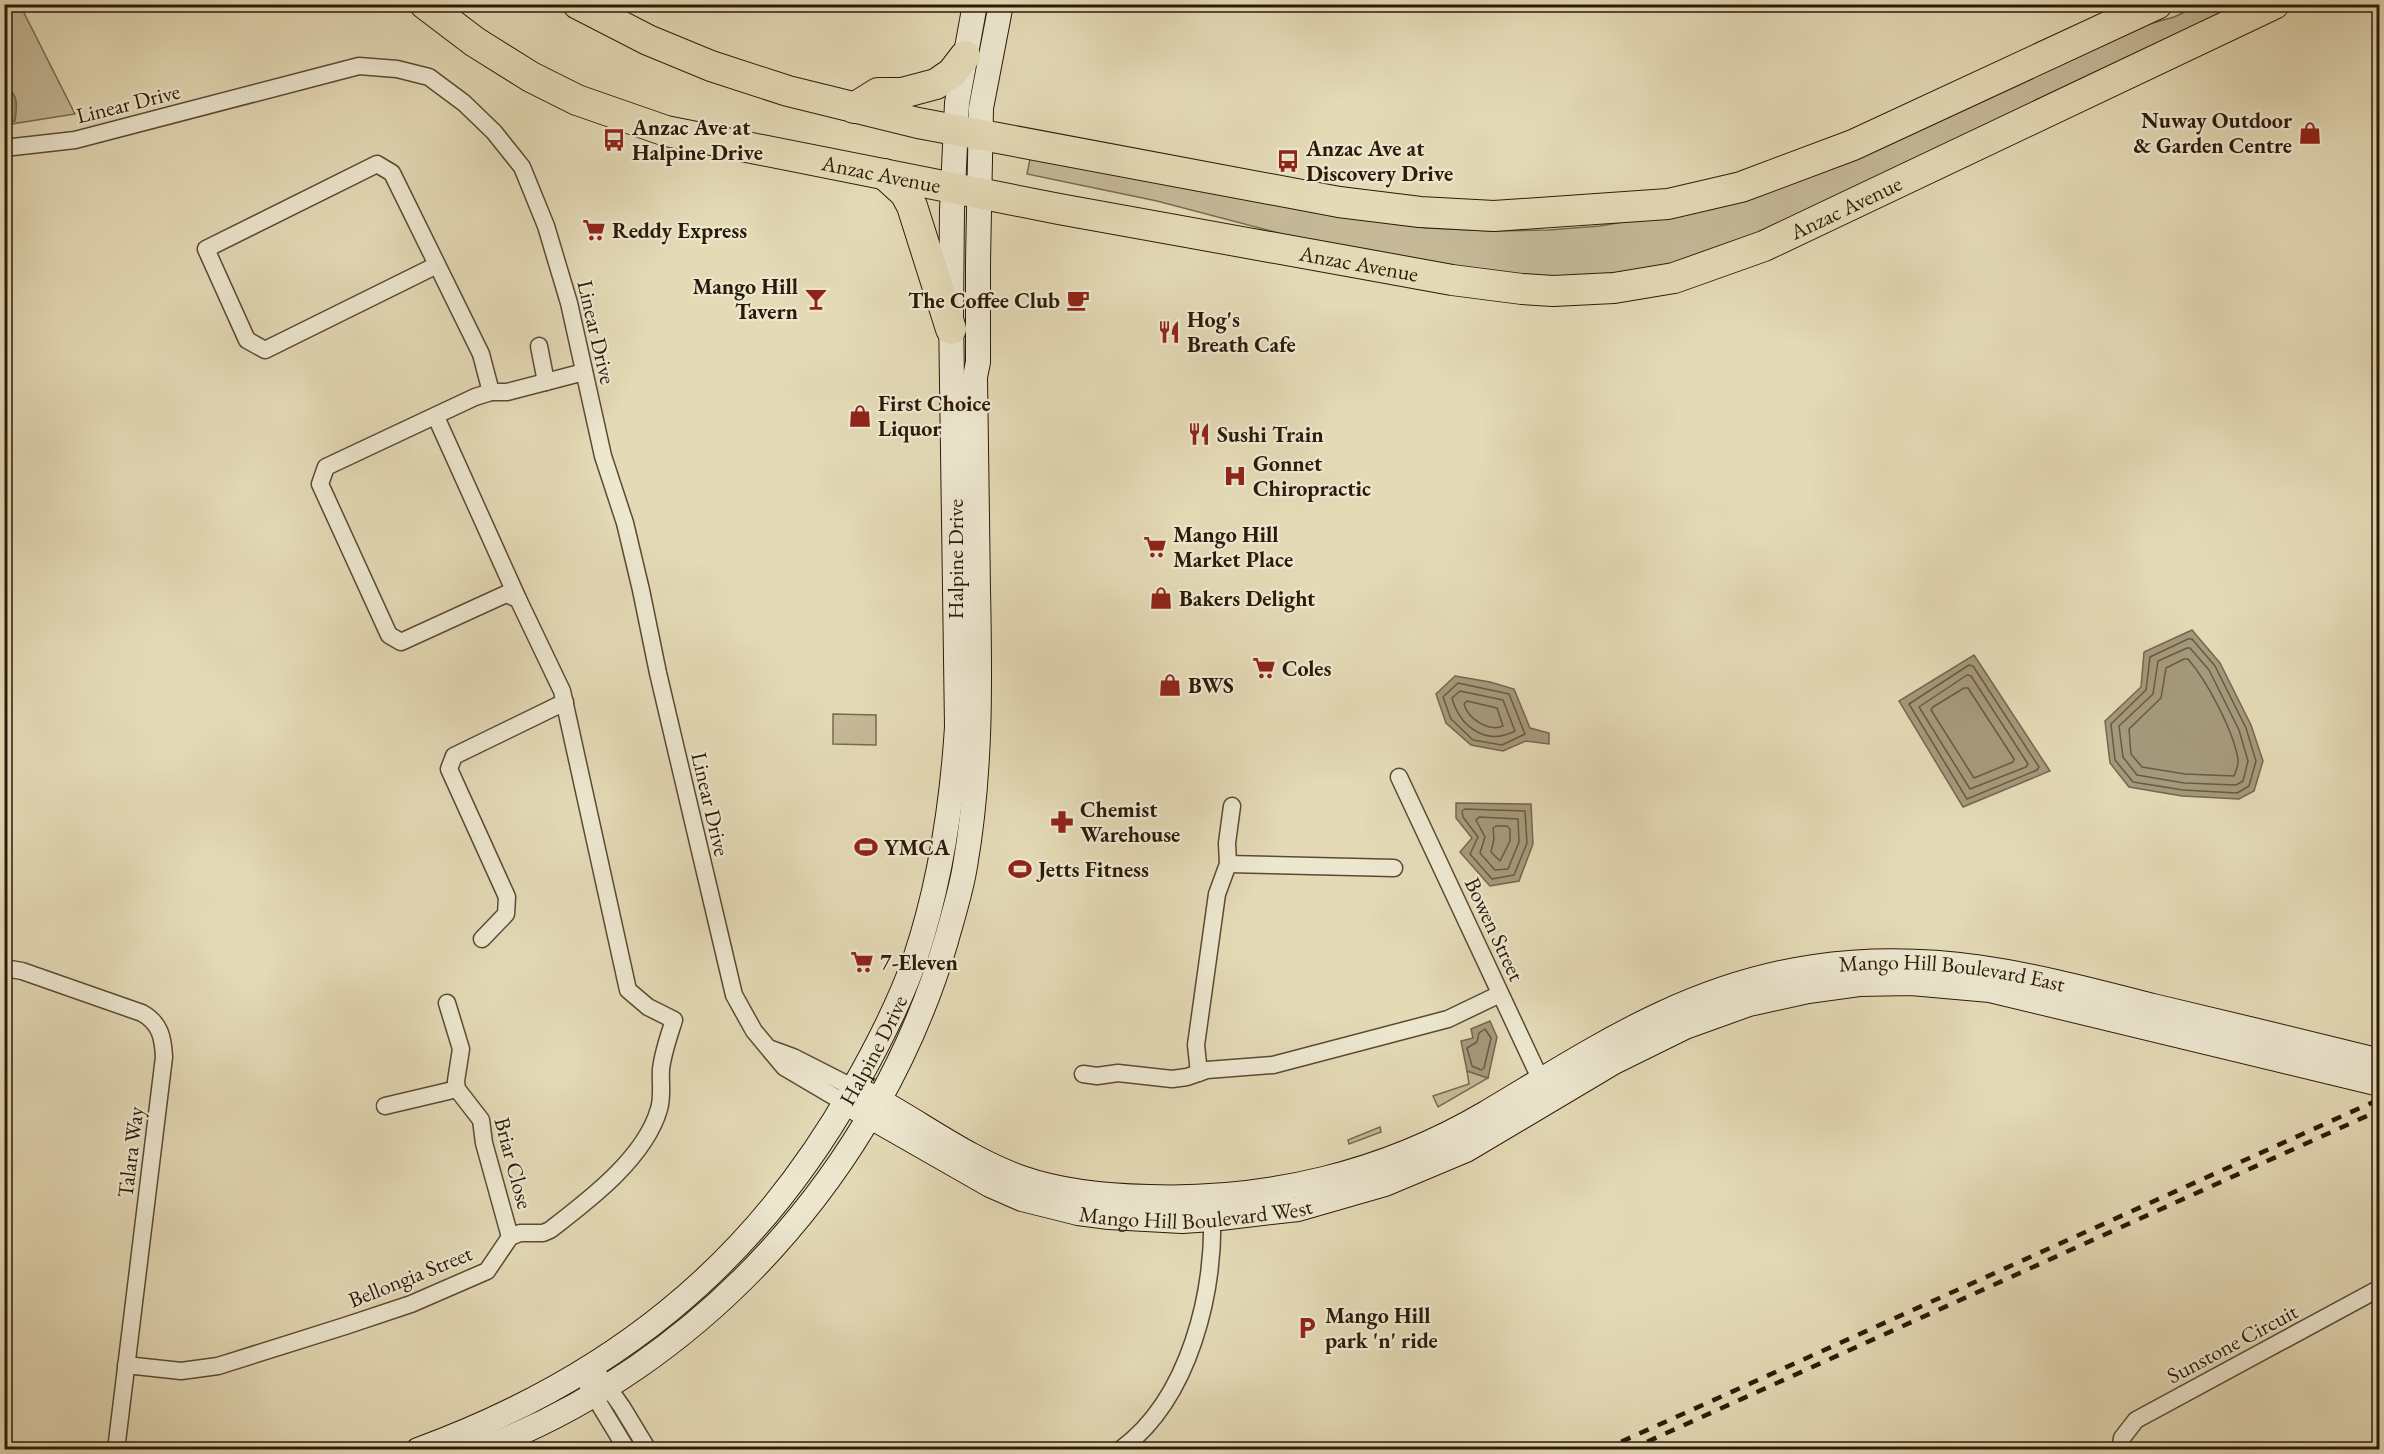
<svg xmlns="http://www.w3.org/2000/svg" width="2384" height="1454" viewBox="0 0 2384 1454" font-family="'EB Garamond',serif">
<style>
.green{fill:#c5b998;stroke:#786a50;stroke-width:1.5}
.water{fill:#a5997b;stroke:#75664d;stroke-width:1.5}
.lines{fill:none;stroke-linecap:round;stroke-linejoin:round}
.shore{stroke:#685a42;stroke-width:1.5}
.street-casing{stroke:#5a4a34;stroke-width:19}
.secondary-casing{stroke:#2c1a08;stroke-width:26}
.highway-casing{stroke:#2c1a08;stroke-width:32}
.street{stroke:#ede7d0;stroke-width:16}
.secondary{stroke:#ede7d0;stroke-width:24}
.highway{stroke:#e4dab6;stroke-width:30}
.rail{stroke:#2c1a08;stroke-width:4.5;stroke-dasharray:10 10;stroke-linecap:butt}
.labels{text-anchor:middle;stroke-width:4.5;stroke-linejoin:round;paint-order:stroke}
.street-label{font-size:22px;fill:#2c1a08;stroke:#ede7d0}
.poi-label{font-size:22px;font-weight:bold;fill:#2c1a08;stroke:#ede7d0;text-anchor:start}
</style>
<rect width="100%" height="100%" fill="#e4dab6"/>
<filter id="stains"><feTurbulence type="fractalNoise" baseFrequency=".00333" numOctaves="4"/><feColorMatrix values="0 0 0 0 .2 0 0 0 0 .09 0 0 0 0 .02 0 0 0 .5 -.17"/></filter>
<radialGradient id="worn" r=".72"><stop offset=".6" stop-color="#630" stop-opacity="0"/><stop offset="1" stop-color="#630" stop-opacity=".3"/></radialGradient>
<g class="green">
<path d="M5 5H20L75 114 5 125V122L9 123 5 86Z"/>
<path d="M2199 5H2247L1757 238 1658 270 1530 279 1305 240 1157 201 1027 174 1030 159 1345 217 1426 228 1494 231 1548 230 1600 226 1670 214 2146 25 2174 17Z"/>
<path d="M833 714 876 715V745L833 744Z"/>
<path d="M1467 1071 1488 1078 1438 1107 1433 1096 1469 1084Z"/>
<path d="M1380 1127 1381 1132 1349 1144 1348 1140Z"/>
</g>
<g class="water">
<path d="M5 86C19 95 17 105 15 121L5 122Z"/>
<path d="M2192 630 2220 663 2251 725 2263 761 2254 791 2239 799 2182 796 2129 787 2110 763 2105 721 2141 687 2144 652Z"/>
<path d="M1974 655 2050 771 1963 807 1899 701Z"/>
<path d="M1455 676 1490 682 1514 689 1530 728 1549 733V744L1526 741 1503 751 1471 745 1446 723 1436 694Z"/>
<path d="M1456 803 1531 804 1533 844 1519 881 1490 886 1460 852 1472 838 1456 818Z"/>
<path d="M1490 1021 1497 1037 1488 1078 1467 1071 1461 1041 1473 1038 1471 1029Z"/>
</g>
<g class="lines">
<g class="shore">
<path d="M2188 639H2192L2215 666 2246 728 2256 761 2249 786 2237 793 2183 790 2133 782 2115 760 2111 724 2146 690 2150 657Z"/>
<path d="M2187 648H2190L2209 670 2239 730 2248 761 2243 781 2236 785 2184 783 2137 775 2123 757 2119 726 2153 694 2158 661Z"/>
<path d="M2184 659H2188C2207 681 2233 730 2238 759 2239 764 2236 771 2234 776L2185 774 2142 767 2131 754 2129 729 2161 698 2166 668Z"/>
<path d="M1969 665 1973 666 2039 767 2037 770 1967 799 1909 704Z"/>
<path d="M1967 675 1971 676 2028 764 2026 767 1970 789 1919 707Z"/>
<path d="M1458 683 1509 694 1525 734 1502 745 1473 740 1451 719 1443 697Z"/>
<path d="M1964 688H1968L2014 759 2013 762 1974 778 1931 710 1933 707Z"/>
<path d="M1460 691 1503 700 1515 731C1486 746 1460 727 1452 698Z"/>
<path d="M1467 701 1497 708 1503 726C1489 732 1468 719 1464 704Z"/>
<path d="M1465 809 1525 811 1527 843 1514 875 1492 879 1470 854 1478 837 1463 817 1462 811Z"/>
<path d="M1479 817 1518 819 1519 842 1508 869 1495 870 1480 853 1485 837 1476 820Z"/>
<path d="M1496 826H1507L1510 829V841L1500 861 1491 852 1494 839 1493 828Z"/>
<path d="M1485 1029 1491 1038 1484 1068 1481 1070 1472 1066 1467 1048 1477 1042 1479 1033Z"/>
</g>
<g class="street-casing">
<g id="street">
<path d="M4 148 75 140 359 66 397 69 429 77 464 103 494 132 522 167 546 226 569 303 603 456 625 523 641 590 658 673 734 995 754 1031 784 1067 845 1103"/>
<path d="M437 265 265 350 247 340 206 249 377 164 392 173 481 354 491 392"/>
<path d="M539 346 546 382"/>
<path d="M436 417 518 599"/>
<path d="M1399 777 1545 1089"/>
<path d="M1228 864 1394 868"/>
<path d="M482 939 506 914 507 897 449 769 454 756 565 702"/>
<path d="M4 968 22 971 142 1013C160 1023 163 1037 164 1057L116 1450"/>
<path d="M447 1003 461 1049 456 1081 457 1089 481 1120 484 1143 510 1237"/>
<path d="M771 1049 793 1057 854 1088"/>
<path d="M1199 1073 1196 1045 1217 894 1228 864 1227 843 1232 806"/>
<path d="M1083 1074 1097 1076 1118 1073 1172 1079 1187 1077 1207 1070 1273 1065 1448 1019 1500 994"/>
<path d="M385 1106 457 1089"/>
<path d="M126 1365 181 1371 218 1366 345 1326 411 1304 487 1271 510 1237 520 1233H543L550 1230C589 1200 645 1158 659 1109 663 1096 660 1082 661 1069 663 1052 669 1036 674 1020L648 1007 628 990 562 691 518 599 506 594 401 642 389 635 320 484 326 467 475 397 491 392H507L584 372"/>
<path d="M581 1374 627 1450"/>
<path d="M601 1377 622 1407 648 1450"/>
<path d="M1120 1450C1190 1399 1215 1292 1212 1210"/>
<path d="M2120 1450 2122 1438 2136 1420 2380 1288"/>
</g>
</g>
<g class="secondary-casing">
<g id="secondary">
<path id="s1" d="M867 1094C919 1121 967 1159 1022 1178 1062 1192 1106 1196 1149 1197 1267 1201 1384 1173 1486 1113 1594 1049 1685 986 1813 967 1938 949 2035 976 2153 1006 2229 1024 2304 1042 2380 1061"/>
<path id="s2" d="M857 1109 990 1185 1022 1199 1078 1213 1109 1217 1182 1221 1212 1219 1298 1209 1385 1184 1466 1150 1614 1062 1685 1027 1749 1004 1808 991 1859 984 1911 983 1990 990 2380 1084"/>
<path id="s3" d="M418 1450C609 1380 752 1268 853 1089 877 1047 899 1005 915 959 940 884 952 806 957 727L951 313 952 210 957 103 975 4"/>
<path d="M479 1450C703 1366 879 1169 946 941 953 916 961 891 965 866 981 774 980 683 978 590 977 519 976 448 975 377L978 362V262L981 108 1001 4"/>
</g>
</g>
<g class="highway-casing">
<g id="highway">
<path id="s4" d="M425 4 475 42 531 77 577 100 666 131 1059 209 1364 264 1452 280 1522 289 1553 291 1614 288 1674 278 1764 246 2274 4"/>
<path d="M578 4 648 40 711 66 788 91 918 123 1339 202 1420 212 1494 216 1668 204 1741 187 1853 145 2157 4"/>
<path d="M854 108 878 93H902L936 84 952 73 965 56"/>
<path d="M884 174 905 193 912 206 951 329"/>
</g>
</g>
<use href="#street" class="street"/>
<use href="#secondary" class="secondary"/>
<use href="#highway" class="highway"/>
<g class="rail">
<path d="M1603 1450 2380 1099"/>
<path d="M1629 1450 2380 1110"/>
</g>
</g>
<defs>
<g id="shop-bare" transform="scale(1.8)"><path d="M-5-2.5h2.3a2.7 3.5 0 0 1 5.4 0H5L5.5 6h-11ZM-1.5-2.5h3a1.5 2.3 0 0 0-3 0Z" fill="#8f2418" stroke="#ede7d0" stroke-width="2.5" paint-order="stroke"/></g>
<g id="bus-bare" transform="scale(1.8)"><path d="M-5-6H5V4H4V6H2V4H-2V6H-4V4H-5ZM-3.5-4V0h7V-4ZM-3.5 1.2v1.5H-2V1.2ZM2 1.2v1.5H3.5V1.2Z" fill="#8f2418" stroke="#ede7d0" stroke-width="2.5" paint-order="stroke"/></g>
<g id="supermarket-bare" transform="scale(1.8)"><path d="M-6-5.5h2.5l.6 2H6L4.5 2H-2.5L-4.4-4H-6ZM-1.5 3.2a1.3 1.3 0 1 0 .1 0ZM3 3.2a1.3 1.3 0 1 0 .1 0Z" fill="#8f2418" stroke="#ede7d0" stroke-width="2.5" paint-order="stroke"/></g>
<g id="bar-bare" transform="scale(1.8)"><path d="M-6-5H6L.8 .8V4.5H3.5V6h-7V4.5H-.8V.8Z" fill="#8f2418" stroke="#ede7d0" stroke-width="2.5" paint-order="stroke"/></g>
<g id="cafe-bare" transform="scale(1.8)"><path d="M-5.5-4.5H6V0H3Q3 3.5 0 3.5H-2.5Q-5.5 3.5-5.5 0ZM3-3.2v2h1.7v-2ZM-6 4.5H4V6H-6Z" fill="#8f2418" stroke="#ede7d0" stroke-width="2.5" paint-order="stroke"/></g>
<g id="restaurant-bare" transform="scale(1.8)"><path d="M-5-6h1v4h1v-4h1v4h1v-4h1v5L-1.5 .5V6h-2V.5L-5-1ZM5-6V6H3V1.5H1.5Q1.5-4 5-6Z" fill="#8f2418" stroke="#ede7d0" stroke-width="2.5" paint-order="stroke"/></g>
<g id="hospital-bare" transform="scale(1.8)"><path d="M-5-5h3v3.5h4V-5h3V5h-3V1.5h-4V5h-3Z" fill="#8f2418" stroke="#ede7d0" stroke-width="2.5" paint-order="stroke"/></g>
<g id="pharmacy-bare" transform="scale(1.8)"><path d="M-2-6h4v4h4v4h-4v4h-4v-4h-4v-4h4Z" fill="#8f2418" stroke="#ede7d0" stroke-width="2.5" paint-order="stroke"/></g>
<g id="stadium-bare" transform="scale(1.8)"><path d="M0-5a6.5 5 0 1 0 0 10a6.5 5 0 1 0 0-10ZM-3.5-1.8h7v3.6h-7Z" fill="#8f2418" stroke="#ede7d0" stroke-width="2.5" paint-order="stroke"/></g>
<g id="parking-bare" transform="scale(1.8)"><path d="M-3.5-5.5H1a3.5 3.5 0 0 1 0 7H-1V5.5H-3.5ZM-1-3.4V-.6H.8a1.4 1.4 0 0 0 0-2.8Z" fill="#8f2418" stroke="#ede7d0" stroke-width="2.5" paint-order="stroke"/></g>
</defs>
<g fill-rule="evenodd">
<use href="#shop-bare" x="2310" y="133"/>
<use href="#bus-bare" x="614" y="140"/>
<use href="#bus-bare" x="1288" y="161"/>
<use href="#supermarket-bare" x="594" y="230"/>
<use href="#bar-bare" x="816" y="299"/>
<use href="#cafe-bare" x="1078" y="300"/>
<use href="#restaurant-bare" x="1169" y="332"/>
<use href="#shop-bare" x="860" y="416"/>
<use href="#restaurant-bare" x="1199" y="434"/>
<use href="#hospital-bare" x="1235" y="476"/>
<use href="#supermarket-bare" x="1155" y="547"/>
<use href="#shop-bare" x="1161" y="598"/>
<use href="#supermarket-bare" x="1264" y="668"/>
<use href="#shop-bare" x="1170" y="685"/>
<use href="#pharmacy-bare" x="1062" y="822"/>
<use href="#stadium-bare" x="866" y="847"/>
<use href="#stadium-bare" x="1020" y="869"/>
<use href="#supermarket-bare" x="862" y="962"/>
<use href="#parking-bare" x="1307" y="1328"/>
</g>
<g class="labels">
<g class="street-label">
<text transform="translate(128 103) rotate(-14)" y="8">Linear Drive</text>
<text dy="8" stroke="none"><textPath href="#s4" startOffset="494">Anzac Avenue</textPath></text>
<text dy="8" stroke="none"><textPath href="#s4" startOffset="1484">Anzac Avenue</textPath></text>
<text dy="8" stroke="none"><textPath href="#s4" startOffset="980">Anzac Avenue</textPath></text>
<text transform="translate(597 332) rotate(77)" y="8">Linear Drive</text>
<text transform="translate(955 559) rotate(-90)" y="8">Halpine Drive</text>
<text transform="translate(711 804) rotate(77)" y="8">Linear Drive</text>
<text transform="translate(1495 929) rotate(65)" y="8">Bowen Street</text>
<text dy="8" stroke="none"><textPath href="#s1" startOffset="1158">Mango Hill Boulevard East</textPath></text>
<text dy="8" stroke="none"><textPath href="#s3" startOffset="622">Halpine Drive</textPath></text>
<text transform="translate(130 1152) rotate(-83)" y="8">Talara Way</text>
<text transform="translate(514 1163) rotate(75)" y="8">Briar Close</text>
<text dy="8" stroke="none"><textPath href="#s2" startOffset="364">Mango Hill Boulevard West</textPath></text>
<text transform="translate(410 1276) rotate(-22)" y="8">Bellongia Street</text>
<text transform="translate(2232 1343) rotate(-28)" y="8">Sunstone Circuit</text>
</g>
<g class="poi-label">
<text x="2292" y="128" text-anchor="end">Nuway Outdoor<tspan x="2292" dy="25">&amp; Garden Centre</tspan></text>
<text x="632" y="135">Anzac Ave at<tspan x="632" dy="25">Halpine Drive</tspan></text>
<text x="1306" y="156">Anzac Ave at<tspan x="1306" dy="25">Discovery Drive</tspan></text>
<text x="612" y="238">Reddy Express</text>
<text x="798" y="294" text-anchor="end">Mango Hill<tspan x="798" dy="25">Tavern</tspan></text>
<text x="1060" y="308" text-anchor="end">The Coffee Club</text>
<text x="1187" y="327">Hog's<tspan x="1187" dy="25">Breath Cafe</tspan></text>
<text x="878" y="411">First Choice<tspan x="878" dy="25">Liquor</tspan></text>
<text x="1217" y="442">Sushi Train</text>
<text x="1253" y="471">Gonnet<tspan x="1253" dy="25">Chiropractic</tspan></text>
<text x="1173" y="542">Mango Hill<tspan x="1173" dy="25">Market Place</tspan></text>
<text x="1179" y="606">Bakers Delight</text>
<text x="1282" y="676">Coles</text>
<text x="1188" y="693">BWS</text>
<text x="1080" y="817">Chemist<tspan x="1080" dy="25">Warehouse</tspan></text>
<text x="884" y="855">YMCA</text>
<text x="1038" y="877">Jetts Fitness</text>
<text x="880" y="970">7-Eleven</text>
<text x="1325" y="1323">Mango Hill<tspan x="1325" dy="25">park 'n' ride</tspan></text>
</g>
</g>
<rect width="2384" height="1454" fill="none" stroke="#e4dab6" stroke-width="24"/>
<rect x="6" y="6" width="2372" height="1442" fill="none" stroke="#2c1a08" stroke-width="3"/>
<rect x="12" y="12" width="2360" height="1430" fill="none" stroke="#2c1a08" stroke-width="1.5"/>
<rect width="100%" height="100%" filter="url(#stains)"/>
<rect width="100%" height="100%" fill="url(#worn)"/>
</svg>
